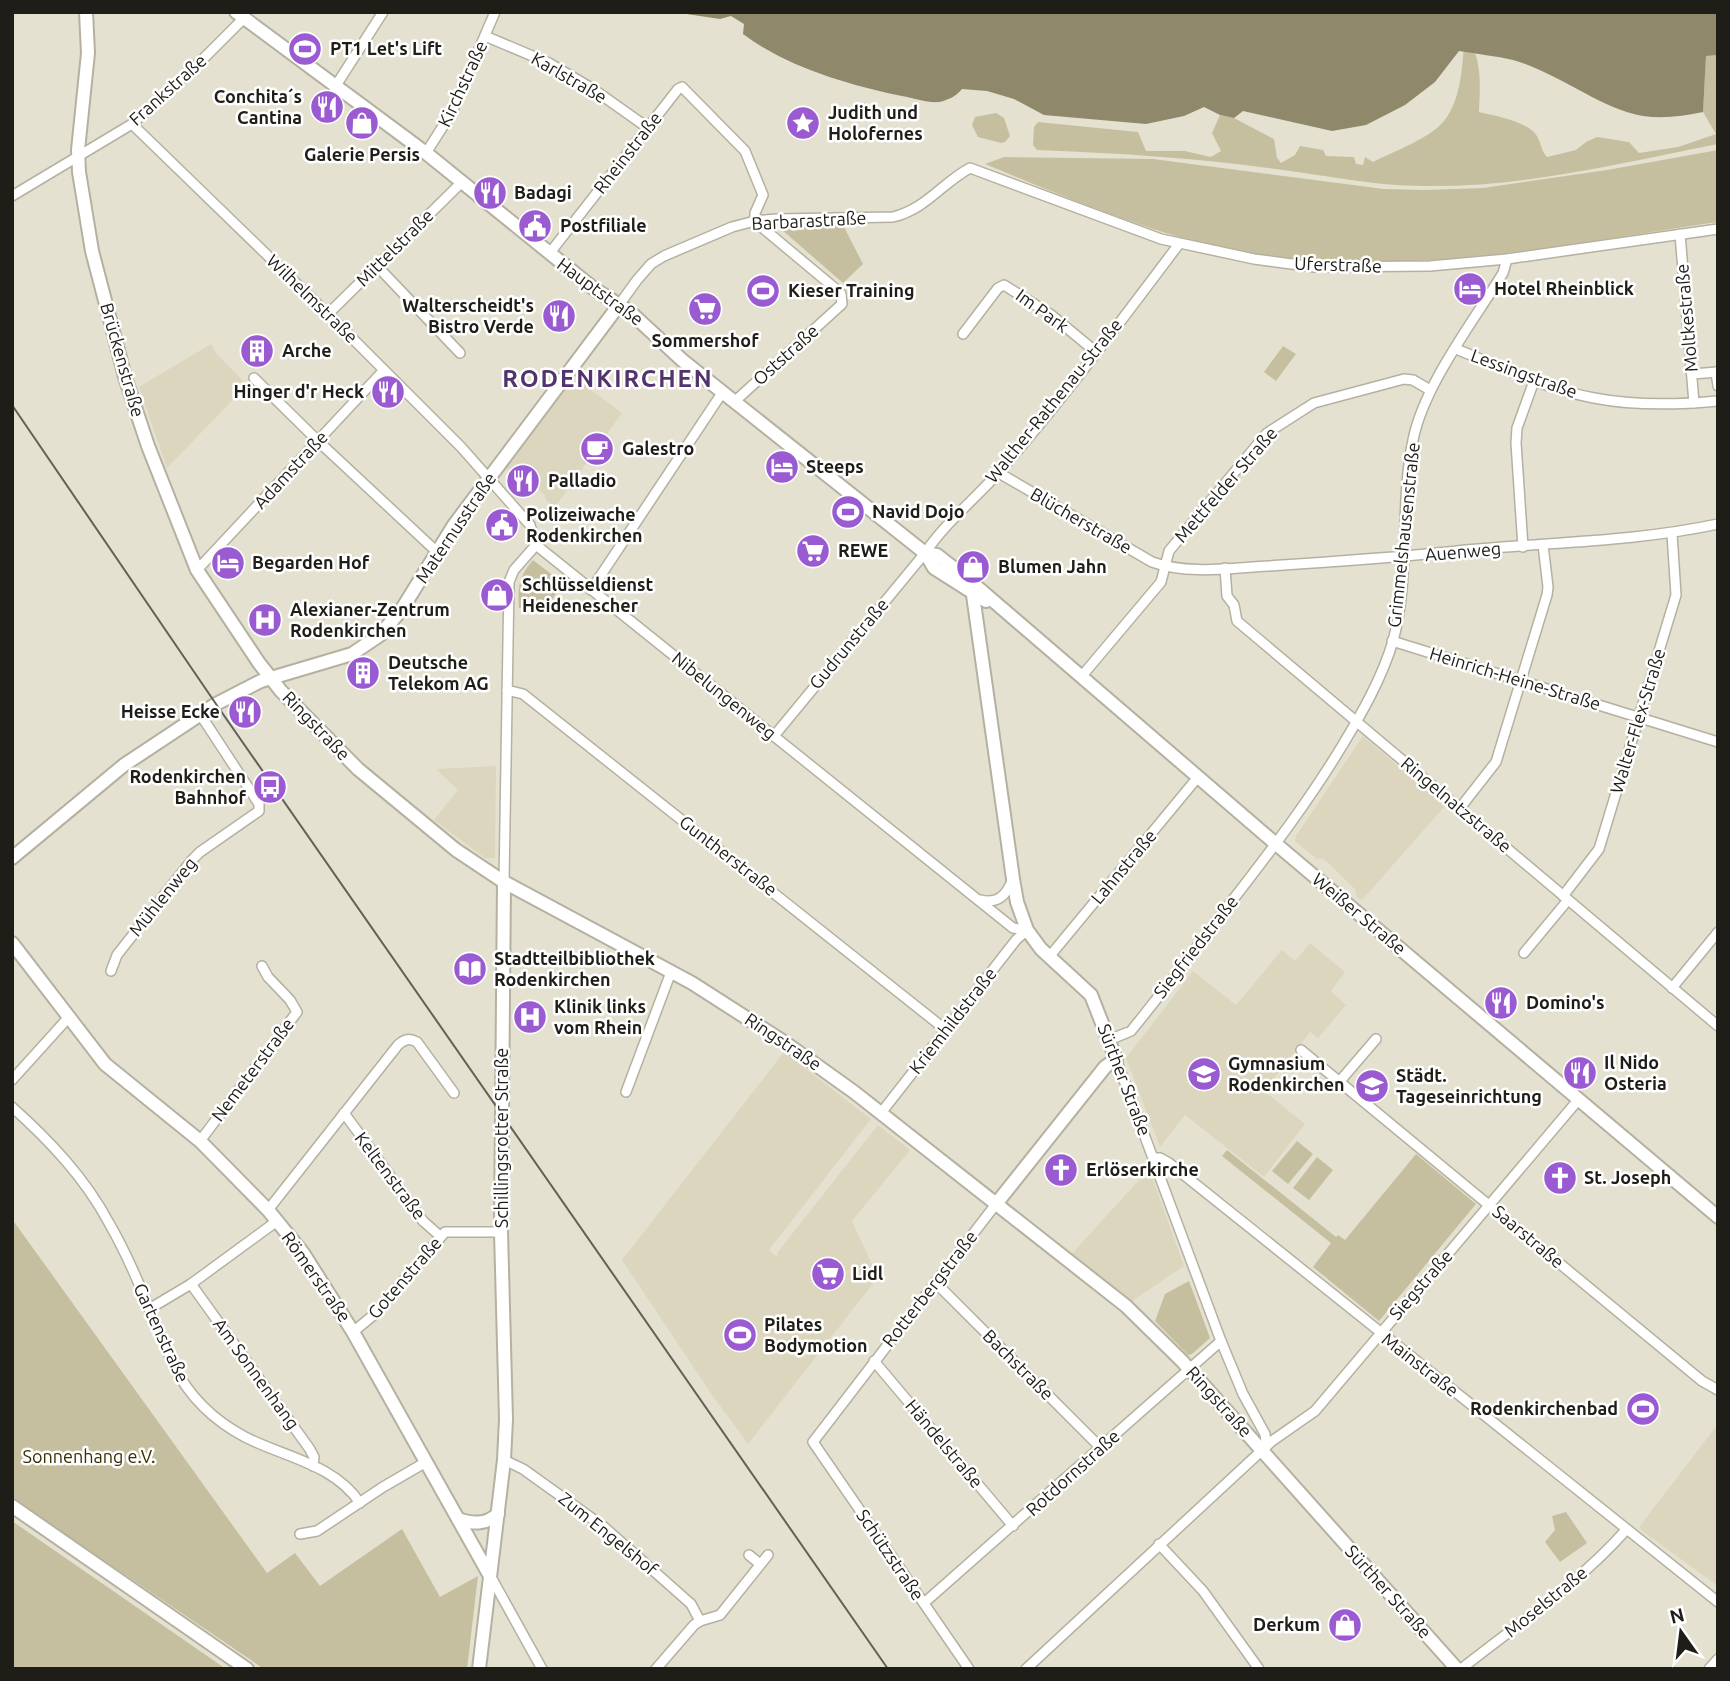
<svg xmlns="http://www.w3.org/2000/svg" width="1730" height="1681" viewBox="0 0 1730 1681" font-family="Ubuntu,sans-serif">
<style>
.built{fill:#dcd6bf}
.green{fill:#c6bf9f}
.water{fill:#8f886a}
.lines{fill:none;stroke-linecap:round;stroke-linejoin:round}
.street-casing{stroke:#b5b1a1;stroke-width:12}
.secondary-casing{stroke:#b5b1a1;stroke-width:16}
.street{stroke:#fff;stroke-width:9}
.secondary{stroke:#fff;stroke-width:12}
.tram{stroke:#626057;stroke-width:2}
.labels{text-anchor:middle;stroke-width:5;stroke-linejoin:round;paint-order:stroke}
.poi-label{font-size:18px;font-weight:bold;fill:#1e1d17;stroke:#fff;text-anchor:start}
.street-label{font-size:18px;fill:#1e1d17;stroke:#fff}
.park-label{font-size:18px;fill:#372e03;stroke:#fff}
.district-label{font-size:24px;font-weight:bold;letter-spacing:2px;fill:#52336d;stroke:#fff}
</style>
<rect width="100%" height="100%" fill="#e5e1d0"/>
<g class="built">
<path d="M211 344 216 353 247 385 167 468 139 387Z"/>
<path d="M572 376 622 413 555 507 546 500 544 494 505 467Z"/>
<path d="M1363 736 1445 806 1362 900 1357 897 1355 889 1324 859H1317L1295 841 1296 836Z"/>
<path d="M496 766 495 858H485L434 820 458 790 436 769Z"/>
<path d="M1310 943 1345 972 1331 991 1346 1005 1318 1038 1310 1032 1264 1091 1305 1124 1264 1177 1185 1115 1160 1147 1126 1058 1193 971 1236 1005 1282 950 1295 961Z"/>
<path d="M784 1052 871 1119 769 1250 777 1257V1253L878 1125 910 1150 852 1221 878 1277 748 1444 710 1392 622 1260Z"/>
<path d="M1149 1169 1184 1266 1129 1303 1070 1256Z"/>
<path d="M1718 1424V1586L1641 1530 1640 1526Z"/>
</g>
<g class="green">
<path d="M1465 36C1483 56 1480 86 1479 112 1496 116 1527 121 1537 136 1541 143 1541 150 1547 157L1576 150 1586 142 1597 137 1629 142 1639 153 1678 147 1716 134 1703 112 1706 56 1718 55V144C1621 163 1522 188 1423 186 1374 186 1325 175 1275 169 1196 158 1117 153 1037 150L1033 145 1034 127 1038 122 1138 132 1146 151H1185L1211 157 1221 151 1212 133 1220 115 1234 118 1274 139 1277 158 1281 163 1295 155 1300 146 1323 150 1326 156 1354 157 1356 164 1363 165 1365 157 1373 162C1394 151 1429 139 1444 121 1462 99 1462 63 1465 36Z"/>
<path d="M996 113 1004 118 1010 136 1005 142 1001 143 978 137 972 125 975 117Z"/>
<path d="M1718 150V222C1566 244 1409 278 1255 254 1164 240 1070 199 985 164L1004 157 1153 159 1384 189 1425 190 1483 188 1607 170Z"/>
<path d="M843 225 863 264 843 283 782 230 784 228Z"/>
<path d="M1283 346 1296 354 1276 381 1264 372Z"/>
<path d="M533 560 560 581 556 587 558 591 547 607 519 608C518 586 518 578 533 560Z"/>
<path d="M1297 1141 1313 1154 1288 1184 1272 1171Z"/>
<path d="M1227 1150 1336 1237 1338 1235 1345 1240 1416 1154 1476 1204 1379 1321 1313 1267 1331 1243 1222 1156Z"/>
<path d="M1317 1157 1333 1170 1309 1200 1293 1188Z"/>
<path d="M12 1219 267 1573 295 1553 320 1586 402 1529 440 1597 478 1576 467 1669H264L12 1498Z"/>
<path d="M1189 1281 1210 1338 1192 1354 1188 1355 1155 1321 1165 1294Z"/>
<path d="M1566 1512 1587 1543 1560 1562 1545 1542 1555 1530 1552 1516Z"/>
<path d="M12 1521 226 1669H12Z"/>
</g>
<path class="water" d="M673 12H1718V55L1706 56 1703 112C1684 116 1663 119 1643 116 1601 109 1557 72 1513 60 1496 56 1477 54 1459 51L1435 82 1405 105 1366 125 1332 131 1243 111 1234 118 1220 115 1204 107 1184 116 1146 124 1044 115 1014 99 987 91 962 89C956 96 949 100 939 102 927 103 914 98 902 96 848 85 787 67 743 34L744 24 731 16 720 19Z"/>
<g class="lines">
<g class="street-casing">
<g id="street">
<path d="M485 36 549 63 593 89 648 128"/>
<path d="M335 87 383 12"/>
<path d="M132 124 333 319 461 447 530 525 536 545 1013 928 1027 930"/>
<path d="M426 153 452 112 495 12"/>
<path d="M12 196 132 124 203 59 244 18"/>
<path d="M1680 234 1694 403"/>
<path d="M549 254 678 89 682 87 745 151 763 195 755 213V221"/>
<path d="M378 267 460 353"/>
<path d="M619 305 637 280 651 264 664 256 732 227 755 221 777 219 893 217C926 209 942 183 970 168L1161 239 1254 259 1314 267 1430 266 1507 259 1718 229"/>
<path d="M328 314 462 182"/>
<path d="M963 334 998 288 1004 285 1050 314 1096 352"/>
<path d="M1456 349C1501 367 1546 389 1594 398 1635 406 1676 405 1718 401"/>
<path d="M1716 372 1718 386"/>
<path d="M1692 374 1718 372"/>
<path d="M254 378 318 441 437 552"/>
<path d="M734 402 842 304 841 294 837 290 764 229 761 220"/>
<path d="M999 473 1152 562C1188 575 1231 568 1268 566 1329 562 1388 558 1448 552 1538 542 1629 543 1718 524"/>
<path d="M1523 547 1516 443 1517 428 1534 381"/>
<path d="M1225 568 1227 596 1234 605 1237 621 1718 1026"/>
<path d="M197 570 384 370"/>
<path d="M591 590 722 393"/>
<path d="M1392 641 1718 742"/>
<path d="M1081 677 1161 582 1169 551 1267 433 1314 403 1404 379 1413 380 1430 390"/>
<path d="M507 690 523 694 946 1030"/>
<path d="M774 736 925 553C946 522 975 499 1000 471 1063 399 1121 321 1179 244"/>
<path d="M1460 808 1496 762 1547 595 1548 587 1543 545"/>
<path d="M504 882 509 582 514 570 536 545"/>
<path d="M1563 896 1599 849 1676 595 1672 534"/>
<path d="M980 900C998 904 1006 896 1013 879"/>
<path d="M1524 953 1568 900"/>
<path d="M1049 957 1198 777"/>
<path d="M111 971 117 955 192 860 200 852 259 811V804L200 714"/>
<path d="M1672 988 1718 932"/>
<path d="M1109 1040 1131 1031C1167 987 1200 942 1235 897 1273 848 1310 799 1342 746 1362 713 1382 678 1393 641 1411 575 1399 506 1413 440 1424 385 1473 322 1503 273L1507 259"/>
<path d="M1301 1050 1702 1381 1718 1390"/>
<path d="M1116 1059 1221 1341 1243 1394 1265 1434 1266 1442 1263 1449"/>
<path d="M12 1080 68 1018"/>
<path d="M1340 1081 1376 1039"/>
<path d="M626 1092 671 972"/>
<path d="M12 1107C50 1141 85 1178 109 1223 135 1268 152 1318 174 1366 190 1398 213 1420 245 1437 284 1457 334 1464 360 1503"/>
<path d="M344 1113 423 1221 440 1236"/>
<path d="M881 1113 1016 940 1027 930"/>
<path d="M200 1141 297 1012 290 1000 268 977 262 966"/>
<path d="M1154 1158H1160L1169 1163 1718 1602"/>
<path d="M268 1210 398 1045C405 1039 409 1038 417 1042L454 1093"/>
<path d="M935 1282 1101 1448"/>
<path d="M191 1284 309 1448 314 1457 313 1466"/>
<path d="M149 1309 191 1284 277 1221"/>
<path d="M353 1332 376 1313 445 1232H501"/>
<path d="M874 1361 1013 1526"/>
<path d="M504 1460 523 1469 604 1527 691 1604 700 1621"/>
<path d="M300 1534 317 1531 383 1487 426 1462"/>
<path d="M1159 1544 1203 1591 1259 1669"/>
<path d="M749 1555 760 1564"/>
<path d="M491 1577 542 1669"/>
<path d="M924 1603 1221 1341"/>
<path d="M656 1669 694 1625 700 1621 720 1615 768 1555"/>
<path d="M969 1669 813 1442 996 1204"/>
<path d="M1026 1669 1272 1441 1315 1411 1579 1099"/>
<path d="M1461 1669C1518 1624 1578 1584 1626 1530"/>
<path d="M1709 1669 1718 1659"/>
</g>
</g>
<g class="secondary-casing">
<g id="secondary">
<path d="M86 12 88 53 78 150 79 172 92 251 125 377 148 446 197 570 259 663 281 691 358 769 456 850 504 882 692 983 784 1042 854 1092 1126 1306 1182 1361 1457 1669"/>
<path d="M236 12 426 153 593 288 630 312 682 360 925 553 934 568 986 601"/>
<path d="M925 553 937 555 969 580 1276 844 1718 1217"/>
<path d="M972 588 1013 879 1017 902 1027 930 1041 949 1091 995 1116 1059 1105 1067 996 1204"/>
<path d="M12 858 124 765 216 704 261 681 352 654 380 635 402 609 454 525 619 305"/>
<path d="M12 943 105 1064 200 1141 268 1210 303 1253 353 1332 490 1576"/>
<path d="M12 1506 247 1669"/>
<path d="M458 1519C473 1524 485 1525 498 1514"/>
<path d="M479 1669 504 1460 506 1419 501 1232 504 882"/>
</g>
</g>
<use href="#street" class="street"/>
<use href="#secondary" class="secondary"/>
<path class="tram" d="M12 405 216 704 888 1669"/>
</g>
<defs>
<g id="stadium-disc" transform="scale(1.75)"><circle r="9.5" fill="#9a5ad1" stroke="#fff"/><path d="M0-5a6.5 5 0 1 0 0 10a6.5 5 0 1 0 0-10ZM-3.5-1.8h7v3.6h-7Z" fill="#fff"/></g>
<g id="restaurant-disc" transform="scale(1.75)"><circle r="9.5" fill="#9a5ad1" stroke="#fff"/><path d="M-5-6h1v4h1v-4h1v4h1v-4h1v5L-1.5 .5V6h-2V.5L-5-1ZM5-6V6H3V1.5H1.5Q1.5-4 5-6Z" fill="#fff"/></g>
<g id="shop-disc" transform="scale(1.75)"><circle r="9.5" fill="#9a5ad1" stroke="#fff"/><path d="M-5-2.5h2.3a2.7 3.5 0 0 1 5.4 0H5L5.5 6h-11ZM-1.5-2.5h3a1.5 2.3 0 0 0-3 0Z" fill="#fff"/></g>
<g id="sight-disc" transform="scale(1.75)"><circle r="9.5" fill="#9a5ad1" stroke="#fff"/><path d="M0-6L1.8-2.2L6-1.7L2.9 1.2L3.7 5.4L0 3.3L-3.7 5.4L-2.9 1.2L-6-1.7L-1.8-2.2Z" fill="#fff"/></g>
<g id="civic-disc" transform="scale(1.75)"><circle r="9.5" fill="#9a5ad1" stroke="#fff"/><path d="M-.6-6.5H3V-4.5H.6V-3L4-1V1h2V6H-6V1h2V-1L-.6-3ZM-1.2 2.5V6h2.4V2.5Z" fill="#fff"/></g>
<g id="hotel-disc" transform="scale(1.75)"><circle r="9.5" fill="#9a5ad1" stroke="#fff"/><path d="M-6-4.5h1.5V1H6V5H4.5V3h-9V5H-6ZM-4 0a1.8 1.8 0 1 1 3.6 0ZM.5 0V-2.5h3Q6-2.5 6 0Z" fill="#fff"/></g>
<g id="supermarket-disc" transform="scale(1.75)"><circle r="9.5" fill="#9a5ad1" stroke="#fff"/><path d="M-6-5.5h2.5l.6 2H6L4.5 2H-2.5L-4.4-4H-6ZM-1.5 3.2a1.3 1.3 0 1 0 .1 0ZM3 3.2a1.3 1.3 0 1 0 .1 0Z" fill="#fff"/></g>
<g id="building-disc" transform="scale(1.75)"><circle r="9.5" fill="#9a5ad1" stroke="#fff"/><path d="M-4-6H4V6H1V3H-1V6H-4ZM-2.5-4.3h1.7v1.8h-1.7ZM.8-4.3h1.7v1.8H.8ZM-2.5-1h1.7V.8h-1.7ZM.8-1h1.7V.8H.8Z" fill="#fff"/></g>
<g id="cafe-disc" transform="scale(1.75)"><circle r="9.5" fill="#9a5ad1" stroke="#fff"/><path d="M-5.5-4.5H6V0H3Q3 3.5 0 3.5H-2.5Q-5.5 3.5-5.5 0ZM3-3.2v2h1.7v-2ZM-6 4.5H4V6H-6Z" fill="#fff"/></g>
<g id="hospital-disc" transform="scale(1.75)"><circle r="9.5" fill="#9a5ad1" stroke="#fff"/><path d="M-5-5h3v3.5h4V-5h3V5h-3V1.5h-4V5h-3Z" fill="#fff"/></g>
<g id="bus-disc" transform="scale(1.75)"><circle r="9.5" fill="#9a5ad1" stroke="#fff"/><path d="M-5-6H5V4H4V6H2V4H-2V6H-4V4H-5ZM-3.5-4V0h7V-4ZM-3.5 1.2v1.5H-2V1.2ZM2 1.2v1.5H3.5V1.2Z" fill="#fff"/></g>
<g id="library-disc" transform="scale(1.75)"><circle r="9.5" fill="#9a5ad1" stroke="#fff"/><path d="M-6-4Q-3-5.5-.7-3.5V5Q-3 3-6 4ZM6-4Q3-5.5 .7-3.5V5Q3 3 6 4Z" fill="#fff"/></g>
<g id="school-disc" transform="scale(1.75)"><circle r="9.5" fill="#9a5ad1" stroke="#fff"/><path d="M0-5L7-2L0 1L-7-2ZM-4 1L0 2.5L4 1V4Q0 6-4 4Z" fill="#fff"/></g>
<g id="church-disc" transform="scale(1.75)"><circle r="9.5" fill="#9a5ad1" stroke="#fff"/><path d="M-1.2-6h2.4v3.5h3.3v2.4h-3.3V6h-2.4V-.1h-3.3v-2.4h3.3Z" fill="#fff"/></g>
</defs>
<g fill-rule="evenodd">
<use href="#stadium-disc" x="305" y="49"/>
<use href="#restaurant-disc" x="327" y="107"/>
<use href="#shop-disc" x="362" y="123"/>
<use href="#sight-disc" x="803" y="123"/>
<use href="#restaurant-disc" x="490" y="193"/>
<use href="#civic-disc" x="535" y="226"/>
<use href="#hotel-disc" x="1470" y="289"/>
<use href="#stadium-disc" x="763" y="291"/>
<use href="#supermarket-disc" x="705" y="309"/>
<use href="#restaurant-disc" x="559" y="316"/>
<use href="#building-disc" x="257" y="351"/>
<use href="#restaurant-disc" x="388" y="392"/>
<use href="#cafe-disc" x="597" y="449"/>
<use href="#hotel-disc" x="782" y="467"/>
<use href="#restaurant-disc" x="523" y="481"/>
<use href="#stadium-disc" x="848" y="512"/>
<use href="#civic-disc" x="502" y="525"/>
<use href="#supermarket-disc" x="813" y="551"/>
<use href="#hotel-disc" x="228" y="563"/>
<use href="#shop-disc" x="973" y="567"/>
<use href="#shop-disc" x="497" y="595"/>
<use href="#hospital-disc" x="265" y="620"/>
<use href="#building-disc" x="363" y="673"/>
<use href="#restaurant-disc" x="245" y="712"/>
<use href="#bus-disc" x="270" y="787"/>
<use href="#library-disc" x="470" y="969"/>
<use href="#restaurant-disc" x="1501" y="1003"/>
<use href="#hospital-disc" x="530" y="1017"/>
<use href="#restaurant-disc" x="1580" y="1073"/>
<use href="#school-disc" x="1204" y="1074"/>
<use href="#school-disc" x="1372" y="1086"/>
<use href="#church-disc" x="1061" y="1170"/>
<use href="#church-disc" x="1560" y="1178"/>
<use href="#supermarket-disc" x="828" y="1274"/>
<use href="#stadium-disc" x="740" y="1335"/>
<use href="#stadium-disc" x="1643" y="1409"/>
<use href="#shop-disc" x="1345" y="1625"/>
</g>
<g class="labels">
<g class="poi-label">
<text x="330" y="55">PT1 Let's Lift</text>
<text x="302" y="103" text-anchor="end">Conchita´s<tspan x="302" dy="21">Cantina</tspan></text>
<text x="828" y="119">Judith und<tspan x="828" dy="21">Holofernes</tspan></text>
<text x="362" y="161" text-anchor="middle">Galerie Persis</text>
<text x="514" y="199">Badagi</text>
<text x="560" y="232">Postfiliale</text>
<text x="1494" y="295">Hotel Rheinblick</text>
<text x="788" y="297">Kieser Training</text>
<text x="534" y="312" text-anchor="end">Walterscheidt's<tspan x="534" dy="21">Bistro Verde</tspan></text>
<text x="705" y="347" text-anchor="middle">Sommershof</text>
<text x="282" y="357">Arche</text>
<text x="364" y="398" text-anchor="end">Hinger d'r Heck</text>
<text x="622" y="455">Galestro</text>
<text x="806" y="473">Steeps</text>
<text x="548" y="487">Palladio</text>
<text x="872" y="518">Navid Dojo</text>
<text x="526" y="521">Polizeiwache<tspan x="526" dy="21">Rodenkirchen</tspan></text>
<text x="838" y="557">REWE</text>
<text x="252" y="569">Begarden Hof</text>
<text x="998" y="573">Blumen Jahn</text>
<text x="522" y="591">Schlüsseldienst<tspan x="522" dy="21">Heidenescher</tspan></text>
<text x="290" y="616">Alexianer-Zentrum<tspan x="290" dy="21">Rodenkirchen</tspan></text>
<text x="388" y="669">Deutsche<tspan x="388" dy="21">Telekom AG</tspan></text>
<text x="220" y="718" text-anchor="end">Heisse Ecke</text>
<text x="246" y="783" text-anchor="end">Rodenkirchen<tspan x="246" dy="21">Bahnhof</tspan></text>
<text x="494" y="965">Stadtteilbibliothek<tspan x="494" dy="21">Rodenkirchen</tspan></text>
<text x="1526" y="1009">Domino's</text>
<text x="554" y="1013">Klinik links<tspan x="554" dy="21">vom Rhein</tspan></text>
<text x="1604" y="1069">Il Nido<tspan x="1604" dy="21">Osteria</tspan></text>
<text x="1228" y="1070">Gymnasium<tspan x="1228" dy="21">Rodenkirchen</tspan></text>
<text x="1396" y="1082">Städt.<tspan x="1396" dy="21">Tageseinrichtung</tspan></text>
<text x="1086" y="1176">Erlöserkirche</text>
<text x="1584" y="1184">St. Joseph</text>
<text x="852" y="1280">Lidl</text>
<text x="764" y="1331">Pilates<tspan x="764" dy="21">Bodymotion</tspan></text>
<text x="1618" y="1415" text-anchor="end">Rodenkirchenbad</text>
<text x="1320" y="1631" text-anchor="end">Derkum</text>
</g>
<g class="street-label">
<text transform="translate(569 78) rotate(30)" y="6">Karlstraße</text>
<text transform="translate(463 84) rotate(-65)" y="6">Kirchstraße</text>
<text transform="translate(168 90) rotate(-42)" y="6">Frankstraße</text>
<text transform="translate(628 153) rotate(-52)" y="6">Rheinstraße</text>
<text transform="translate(809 221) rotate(-3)" y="6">Barbarastraße</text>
<text transform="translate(395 248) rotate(-45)" y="6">Mittelstraße</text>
<text transform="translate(1338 265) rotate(2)" y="6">Uferstraße</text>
<text transform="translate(600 292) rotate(36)" y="6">Hauptstraße</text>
<text transform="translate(312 299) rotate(44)" y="6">Wilhelmstraße</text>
<text transform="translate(1042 311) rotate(36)" y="6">Im Park</text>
<text transform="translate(1687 318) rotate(-95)" y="6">Moltkestraße</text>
<text transform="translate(786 355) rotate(-42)" y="6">Oststraße</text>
<text transform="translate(122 360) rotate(74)" y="6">Brückenstraße</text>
<text transform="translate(1524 374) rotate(20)" y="6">Lessingstraße</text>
<text transform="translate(1054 401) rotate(-51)" y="6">Walther-Rathenau-Straße</text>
<text transform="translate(291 470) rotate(-47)" y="6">Adamstraße</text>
<text transform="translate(1226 485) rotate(-49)" y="6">Mettfelder Straße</text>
<text transform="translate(1081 521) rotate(30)" y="6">Blücherstraße</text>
<text transform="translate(456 528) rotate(-56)" y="6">Maternusstraße</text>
<text transform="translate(1404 535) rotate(-84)" y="6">Grimmelshausenstraße</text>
<text transform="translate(1463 552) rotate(-5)" y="6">Auenweg</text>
<text transform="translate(849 644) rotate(-50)" y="6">Gudrunstraße</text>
<text transform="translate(1515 679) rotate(17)" y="6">Heinrich-Heine-Straße</text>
<text transform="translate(724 696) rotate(39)" y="6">Nibelungenweg</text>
<text transform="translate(1638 721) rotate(-73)" y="6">Walter-Flex-Straße</text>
<text transform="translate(316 726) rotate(46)" y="6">Ringstraße</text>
<text transform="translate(1456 805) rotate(40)" y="6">Ringelnatzstraße</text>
<text transform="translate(728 856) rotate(38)" y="6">Guntherstraße</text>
<text transform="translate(1124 867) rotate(-50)" y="6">Lahnstraße</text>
<text transform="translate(163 897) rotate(-51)" y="6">Mühlenweg</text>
<text transform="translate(1359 914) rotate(40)" y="6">Weißer Straße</text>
<text transform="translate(1196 947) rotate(-52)" y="6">Siegfriedstraße</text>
<text transform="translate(953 1021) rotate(-52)" y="6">Kriemhildstraße</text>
<text transform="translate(783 1042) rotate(34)" y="6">Ringstraße</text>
<text transform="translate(253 1070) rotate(-53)" y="6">Nemeterstraße</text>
<text transform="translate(1124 1080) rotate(69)" y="6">Sürther Straße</text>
<text transform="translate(502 1138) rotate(-90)" y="6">Schillingsrotter Straße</text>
<text transform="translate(390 1176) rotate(53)" y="6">Keltenstraße</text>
<text transform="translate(1528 1237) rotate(40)" y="6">Saarstraße</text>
<text transform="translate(316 1277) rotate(55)" y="6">Römerstraße</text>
<text transform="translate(405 1278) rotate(-49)" y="6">Gotenstraße</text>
<text transform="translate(1421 1285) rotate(-49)" y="6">Siegstraße</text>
<text transform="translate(930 1289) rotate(-52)" y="6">Rotterbergstraße</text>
<text transform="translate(161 1333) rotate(65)" y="6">Gartenstraße</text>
<text transform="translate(1018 1365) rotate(45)" y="6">Bachstraße</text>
<text transform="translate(1420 1365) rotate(38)" y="6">Mainstraße</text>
<text transform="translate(256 1374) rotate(54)" y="6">Am Sonnenhang</text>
<text transform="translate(1219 1402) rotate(48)" y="6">Ringstraße</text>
<text transform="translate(944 1444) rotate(50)" y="6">Händelstraße</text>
<text transform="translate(1073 1473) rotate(-42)" y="6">Rotdornstraße</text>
<text transform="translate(608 1534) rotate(39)" y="6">Zum Engelshof</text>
<text transform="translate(890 1555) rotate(56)" y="6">Schützstraße</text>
<text transform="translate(1388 1592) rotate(48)" y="6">Sürther Straße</text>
<text transform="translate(1546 1602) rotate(-39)" y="6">Moselstraße</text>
</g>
<g class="park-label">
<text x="89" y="1463">Sonnenhang e.V.</text>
</g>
<g class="district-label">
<text x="608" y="387">RODENKIRCHEN</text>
</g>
</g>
<rect width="1730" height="1681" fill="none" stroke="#1e1d17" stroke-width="28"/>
<g transform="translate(1681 1632) rotate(346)" stroke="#ffffff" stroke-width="5" paint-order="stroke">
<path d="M0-5L12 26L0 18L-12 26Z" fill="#1e1d17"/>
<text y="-10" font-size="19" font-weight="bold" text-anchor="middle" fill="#1e1d17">N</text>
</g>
</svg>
